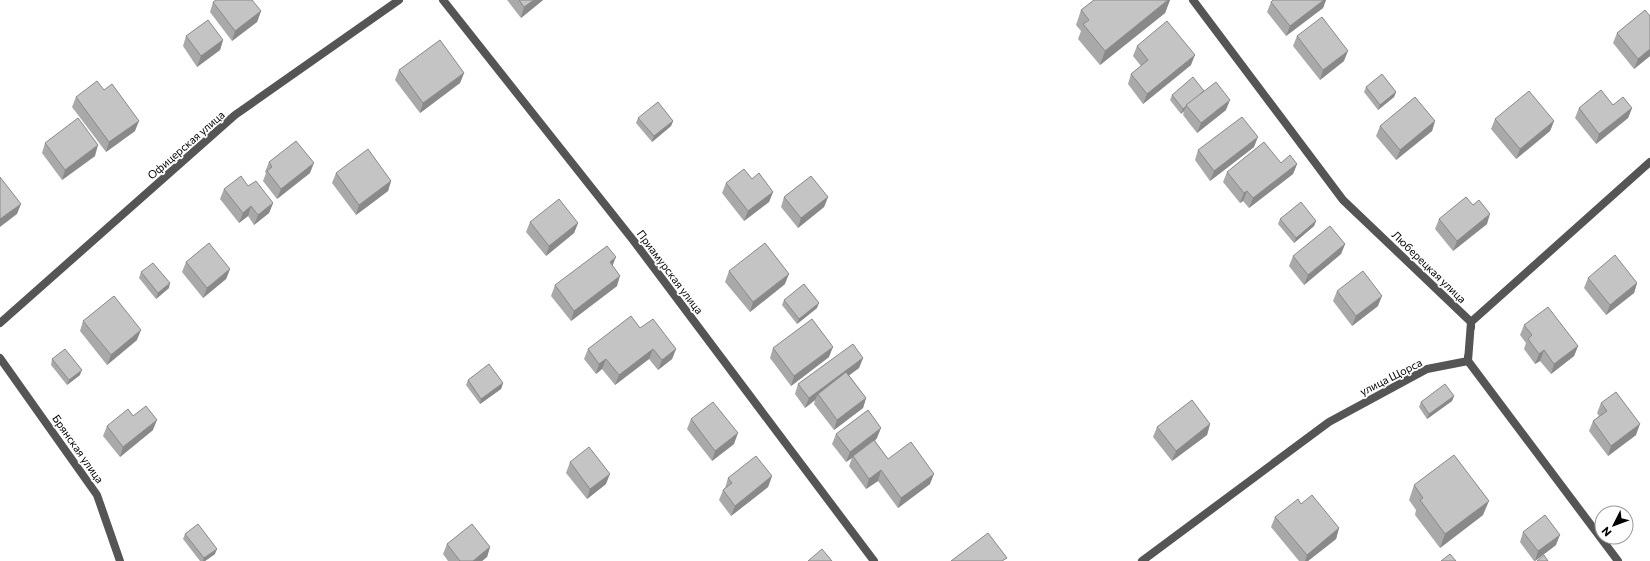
<svg xmlns="http://www.w3.org/2000/svg" width="1650" height="561" viewBox="0 0 1650 561" font-family="Commissioner,sans-serif">
<style>
.lines{fill:none;stroke-linecap:round;stroke-linejoin:round}
.minor{stroke:#555;stroke-width:8}
.wall{fill:#a9a9a9}
.shaded-wall{fill:#898989}
.building{fill:#c4c4c4;stroke:#898989}
.labels{text-anchor:middle;stroke-width:3.5;stroke-linejoin:round;paint-order:stroke}
.street-label{font-size:11px;fill:#000;stroke:#fff}
</style>
<rect width="100%" height="100%" fill="#fff"/>
<g class="lines">
<g class="minor">
<path d="M443 0 633 240 874 561"/>
<path d="M1193 0 1343 200 1471 322 1468 361 1618 561"/>
<path d="M0 323 235 115 399 0"/>
<path d="M1471 327V322L1650 162"/>
<path d="M0 358 97 495 120 561"/>
<path d="M1142 561 1329 422 1427 369 1468 361V357"/>
</g>
</g>
<g class="wall">
<path d="M507 0H543L521 18Z"/>
<path d="M1094 0H1170L1165 13 1100 65 1078 39 1081 31 1076 25 1081 10Z"/>
<path d="M1273 0H1326L1323 8 1286 36 1267 12 1271 2Z"/>
<path d="M213 2 261 11 257 22 232 41 210 12Z"/>
<path d="M1650 16V56L1634 69 1613 43 1617 33Z"/>
<path d="M186 36 223 40 220 50 197 67 183 46Z"/>
<path d="M1297 36 1344 61 1320 80 1293 46Z"/>
<path d="M1137 46 1191 65 1143 104 1128 84 1131 74 1141 66 1133 56Z"/>
<path d="M399 70 464 73 460 83 420 113 395 80Z"/>
<path d="M1366 87 1396 92 1394 97 1378 110 1364 92Z"/>
<path d="M1204 91 1226 110 1197 133 1183 115 1184 111 1181 114 1170 100 1172 95Z"/>
<path d="M76 97 135 131 106 152 72 107Z"/>
<path d="M1613 105 1632 108 1628 118 1596 144 1575 118 1579 108Z"/>
<path d="M638 118 673 121 671 126 652 142 636 123Z"/>
<path d="M1495 119 1554 121 1550 131 1516 159 1491 129Z"/>
<path d="M1435 121 1432 131 1396 160 1376 136 1380 126Z"/>
<path d="M45 143 95 156 62 180 42 153Z"/>
<path d="M1254 147 1210 181 1195 160 1198 150Z"/>
<path d="M269 162 310 173 277 199 263 181 266 173 265 172Z"/>
<path d="M1281 163 1297 164 1293 174 1249 208 1243 201 1240 203 1223 182 1227 172Z"/>
<path d="M336 173 391 181 388 191 356 215 332 183Z"/>
<path d="M752 179 773 192 769 202 744 221 722 193 726 183Z"/>
<path d="M248 186 273 203 269 213 254 225 248 216 239 223 220 199 224 189Z"/>
<path d="M784 197H828L824 207 798 228 781 207Z"/>
<path d="M1280 219 1316 221 1314 226 1294 243 1278 224Z"/>
<path d="M1439 219 1487 224 1453 251 1435 229Z"/>
<path d="M530 222 578 223 574 233 546 256 526 232Z"/>
<path d="M1345 244 1341 254 1304 285 1289 266 1293 256Z"/>
<path d="M186 262 230 269 226 279 203 298 182 272Z"/>
<path d="M729 271 785 284 750 312 725 282Z"/>
<path d="M141 272 169 288 156 299 139 278Z"/>
<path d="M1588 278 1637 283 1634 293 1606 315 1584 288Z"/>
<path d="M555 285 617 286 571 321 551 296Z"/>
<path d="M1337 291 1378 306 1352 326 1333 301Z"/>
<path d="M784 300 817 308 797 324 782 305Z"/>
<path d="M83 321 137 340 107 365 80 331Z"/>
<path d="M1524 325 1578 346 1574 356 1551 374 1540 361 1535 364 1524 349 1526 343 1520 335Z"/>
<path d="M640 328 676 349 672 359 658 370 649 359 615 385 602 369 596 374 584 359 588 349Z"/>
<path d="M773 348 829 357 791 386 770 358Z"/>
<path d="M863 358 859 368 849 375 866 398 863 408 834 430 814 404 815 400 805 408 795 394 798 384Z"/>
<path d="M52 359 80 375 67 385 51 365Z"/>
<path d="M468 380 503 383 501 389 480 404 466 385Z"/>
<path d="M1454 396 1452 401 1427 419 1419 407 1421 402Z"/>
<path d="M1601 403 1636 435 1608 456 1589 431 1593 421 1599 416 1597 413Z"/>
<path d="M133 416 153 430 120 457 103 436 107 426Z"/>
<path d="M691 419 734 444 712 461 687 429Z"/>
<path d="M1210 424 1207 435 1172 461 1153 437 1157 427Z"/>
<path d="M836 434 877 438 875 441 888 459 930 484 898 508 878 481 866 489 849 466 852 458 846 462 832 444Z"/>
<path d="M570 462 606 484 587 499 566 473Z"/>
<path d="M772 476 768 487 731 516 719 500 723 490 725 488 728 478Z"/>
<path d="M1414 485 1483 515 1440 548 1415 515 1416 510 1409 500Z"/>
<path d="M1301 504 1339 528 1336 539 1308 561H1299L1271 527 1275 517Z"/>
<path d="M1523 532 1556 545 1535 561H1534L1520 542Z"/>
<path d="M185 534 215 554 205 561H200L183 539Z"/>
<path d="M447 544 490 547 487 557 482 561H448L443 554Z"/>
</g>
<g class="shaded-wall">
<path d="M534 0H543L521 18 524 7Z"/>
<path d="M1168 0H1170L1165 13 1100 65 1105 51Z"/>
<path d="M1324 0H1326L1323 8 1286 36 1290 26Z"/>
<path d="M261 11 257 22 232 41 235 31Z"/>
<path d="M223 40 220 50 197 67 201 56Z"/>
<path d="M1650 49V56L1634 69 1638 59Z"/>
<path d="M1348 51 1344 61 1320 80 1323 70Z"/>
<path d="M1195 55 1191 65 1143 104 1147 94Z"/>
<path d="M464 73 460 83 420 113 423 103Z"/>
<path d="M1396 92 1394 97 1378 110 1380 105Z"/>
<path d="M1230 100 1226 110 1197 133 1201 123Z"/>
<path d="M1186 106 1184 111 1181 114 1183 109Z"/>
<path d="M1632 108 1628 118 1596 144 1599 134Z"/>
<path d="M139 121 135 131 106 152 109 142Z"/>
<path d="M673 121 671 126 652 142 654 136Z"/>
<path d="M1435 121 1432 131 1396 160 1400 150Z"/>
<path d="M1554 121 1550 131 1516 159 1520 149Z"/>
<path d="M1258 137 1254 147 1210 181 1214 171Z"/>
<path d="M98 145 95 156 62 180 65 170Z"/>
<path d="M314 163 310 173 277 199 281 189Z"/>
<path d="M1297 164 1293 174 1249 208 1253 198Z"/>
<path d="M391 181 388 191 356 215 359 205Z"/>
<path d="M1247 191 1243 201 1240 203 1244 193Z"/>
<path d="M773 192 769 202 744 221 748 211Z"/>
<path d="M828 197 824 207 798 228 801 218Z"/>
<path d="M273 203 269 213 254 225 258 215Z"/>
<path d="M21 204 17 214 0 227V219Z"/>
<path d="M251 206 248 216 239 223 243 213Z"/>
<path d="M1490 214 1487 224 1453 251 1457 241Z"/>
<path d="M1316 221 1314 226 1294 243 1296 238Z"/>
<path d="M578 223 574 233 546 256 549 246Z"/>
<path d="M1345 244 1341 254 1304 285 1308 275Z"/>
<path d="M616 257 612 267 610 262Z"/>
<path d="M230 269 226 279 203 298 207 288Z"/>
<path d="M789 274 785 284 750 312 753 302Z"/>
<path d="M620 276 617 286 571 321 574 311Z"/>
<path d="M170 283 169 288 156 299 158 293Z"/>
<path d="M1637 283 1634 293 1606 315 1610 305Z"/>
<path d="M1382 296 1378 306 1352 326 1356 316Z"/>
<path d="M819 303 817 308 797 324 799 319Z"/>
<path d="M141 330 137 340 107 365 111 355Z"/>
<path d="M1578 346 1574 356 1551 374 1554 364Z"/>
<path d="M833 347 829 357 791 386 794 376Z"/>
<path d="M653 349 649 359 615 385 619 375Z"/>
<path d="M676 349 672 359 658 370 662 360Z"/>
<path d="M1544 350 1540 361 1535 364 1539 354Z"/>
<path d="M863 358 859 368 820 397 818 394 815 400 805 408 809 398Z"/>
<path d="M606 359 602 369 596 374 599 364Z"/>
<path d="M82 370 80 375 67 385 69 380Z"/>
<path d="M503 383 501 389 480 404 481 399Z"/>
<path d="M1454 396 1452 401 1427 419 1429 414Z"/>
<path d="M866 398 863 408 834 430 837 420Z"/>
<path d="M157 420 153 430 120 457 123 447Z"/>
<path d="M1210 424 1207 435 1172 461 1176 451Z"/>
<path d="M1640 424 1636 435 1608 456 1611 446Z"/>
<path d="M881 428 877 438 853 457V456L852 458 846 462 850 452Z"/>
<path d="M738 433 734 444 712 461 715 451Z"/>
<path d="M881 470 878 481 866 489 869 479Z"/>
<path d="M610 474 606 484 587 499 590 489Z"/>
<path d="M934 474 930 484 898 508 901 498Z"/>
<path d="M772 476 768 487 731 516 735 506Z"/>
<path d="M1489 501 1483 515 1440 548 1445 534Z"/>
<path d="M1339 528 1336 539 1308 561H1305L1307 555Z"/>
<path d="M1560 535 1556 545 1535 561 1538 551Z"/>
<path d="M490 547 487 557 482 561H473Z"/>
<path d="M217 549 215 554 205 561H203L204 558Z"/>
</g>
<g class="building">
<path d="M216 0H252L261 11 235 31 213 2Z"/>
<path d="M519 0H534L524 7Z"/>
<path d="M1094 0H1168L1105 51 1083 24 1089 20 1081 10Z"/>
<path d="M1273 0H1324L1290 26 1271 2Z"/>
<path d="M1645 10 1650 16V49L1638 59 1617 33Z"/>
<path d="M1322 17 1348 51 1323 70 1297 36Z"/>
<path d="M208 20 223 40 201 56 186 36Z"/>
<path d="M1167 21 1195 55 1147 94 1131 74 1148 60 1137 46Z"/>
<path d="M440 40 464 73 423 103 399 70Z"/>
<path d="M1382 74 1396 92 1380 105 1366 87Z"/>
<path d="M1193 77 1204 91 1183 109 1172 95Z"/>
<path d="M97 81 104 90 112 84 139 121 109 142 76 97Z"/>
<path d="M1216 82 1230 100 1201 123 1186 105Z"/>
<path d="M1601 90 1613 105 1623 97 1632 108 1599 134 1579 108Z"/>
<path d="M1529 91 1554 121 1520 149 1495 119Z"/>
<path d="M1415 97 1435 121 1400 150 1380 126Z"/>
<path d="M658 102 673 121 654 136 638 118Z"/>
<path d="M1242 117 1258 137 1214 171 1198 150Z"/>
<path d="M78 118 98 145 65 170 45 143Z"/>
<path d="M296 141 314 163 281 189 267 171 272 167 269 162Z"/>
<path d="M1264 142 1281 163 1290 155 1297 164 1253 198 1247 191 1244 193 1227 172Z"/>
<path d="M368 149 391 181 359 205 336 173Z"/>
<path d="M744 169 752 179 759 173 773 192 748 211 726 183Z"/>
<path d="M241 176 248 186 256 181 273 203 258 215 251 206 243 213 224 189Z"/>
<path d="M811 176 828 197 801 218 784 197Z"/>
<path d="M0 177 21 204 0 219Z"/>
<path d="M1466 197 1473 205 1479 200 1490 214 1457 241 1439 219Z"/>
<path d="M559 199 578 223 549 246 530 222Z"/>
<path d="M1301 202 1316 221 1296 238 1280 219Z"/>
<path d="M1330 226 1345 244 1308 275 1293 256Z"/>
<path d="M209 243 230 269 207 288 186 262Z"/>
<path d="M765 243 789 274 753 302 729 271Z"/>
<path d="M607 246 616 257 610 262 620 276 574 311 555 285Z"/>
<path d="M1615 255 1637 283 1610 305 1588 278Z"/>
<path d="M153 263 170 283 158 293 141 272Z"/>
<path d="M1363 271 1382 296 1356 316 1337 291Z"/>
<path d="M804 284 819 303 799 319 784 300Z"/>
<path d="M114 296 141 330 111 355 83 321Z"/>
<path d="M1548 307 1578 346 1554 364 1544 350 1539 354 1528 339 1532 335 1524 325Z"/>
<path d="M631 316 640 328 653 319 676 349 662 360 653 349 619 375 606 359 599 364 588 349Z"/>
<path d="M812 319 833 347 794 376 773 348Z"/>
<path d="M853 344 863 358 809 398 798 384Z"/>
<path d="M65 349 82 370 69 380 52 359Z"/>
<path d="M489 364 503 383 481 399 468 380Z"/>
<path d="M846 372 866 398 837 420 818 394Z"/>
<path d="M1445 384 1454 396 1429 414 1421 402Z"/>
<path d="M1616 392 1640 424 1611 446 1593 421 1607 411 1601 403Z"/>
<path d="M1192 400 1210 424 1176 451 1157 427Z"/>
<path d="M713 402 738 433 715 451 691 419Z"/>
<path d="M146 406 157 420 123 447 107 426 128 409 133 416Z"/>
<path d="M868 410 881 428 850 452 836 434Z"/>
<path d="M874 440 888 459 911 442 934 474 901 498 881 470 869 479 853 456Z"/>
<path d="M589 447 610 474 590 489 570 462Z"/>
<path d="M1454 455 1489 501 1445 534 1420 500 1423 498 1414 485Z"/>
<path d="M756 456 772 476 735 506 723 490 732 483 728 478Z"/>
<path d="M1312 495 1339 528 1307 555 1275 517 1298 499 1301 504Z"/>
<path d="M1545 515 1560 535 1538 551 1523 532Z"/>
<path d="M198 524 217 549 204 558 185 534Z"/>
<path d="M472 524 490 547 473 561H460L447 544Z"/>
<path d="M988 533 1007 558 1002 561H951Z"/>
<path d="M822 549 832 561H808Z"/>
<path d="M1450 554 1456 561H1441Z"/>
<path d="M1544 555 1548 561H1537Z"/>
</g>
<g class="labels">
<g class="street-label">
<text transform="translate(186 145) rotate(-41)" y="4">Офицерская улица</text>
<text transform="translate(1429 267) rotate(44)" y="4">Люберецкая улица</text>
<text transform="translate(670 272) rotate(53)" y="4">Приамурская улица</text>
<text transform="translate(1391 377) rotate(-27)" y="4">улица Щорса</text>
<text transform="translate(78 449) rotate(55)" y="4">Брянская улица</text>
</g>
</g>
<g transform="translate(1614 525) rotate(228)"><circle r="19" fill="#ffffff" stroke="#999999"/>
<path d="M0-3L7 15L0 10L-7 15Z" fill="#000000"/>
<text y="-6" font-size="11" font-weight="bold" text-anchor="middle" fill="#000000">N</text>
</g>
</svg>
